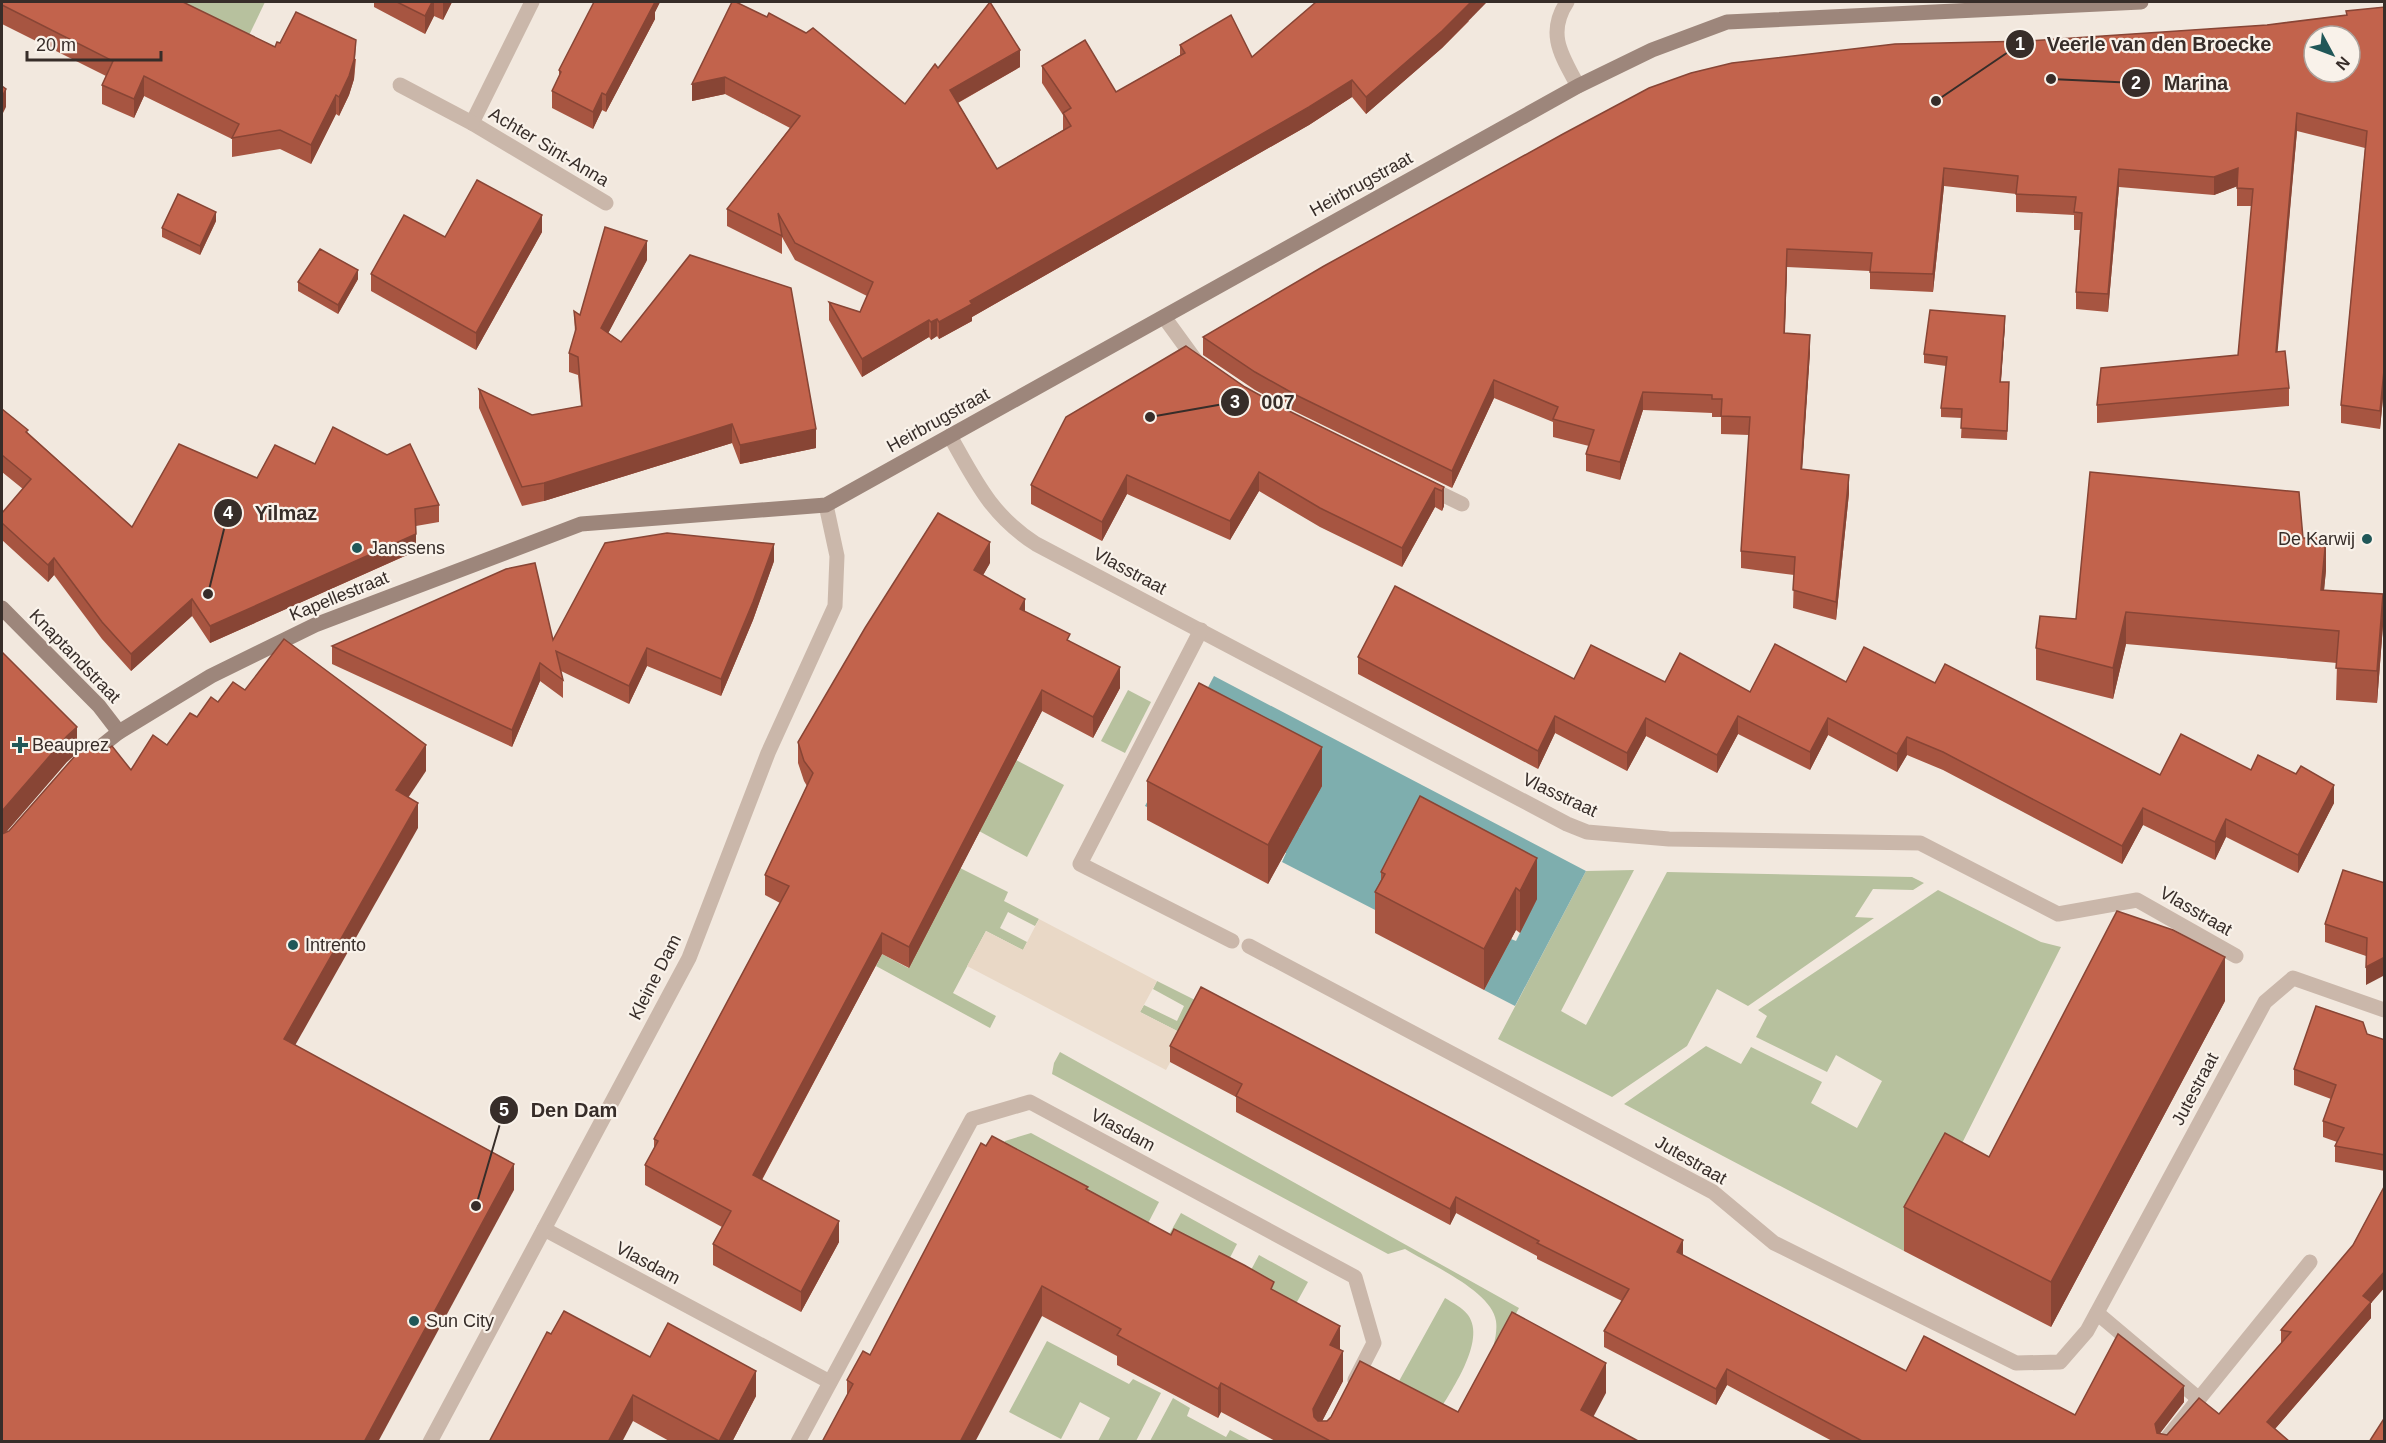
<svg xmlns="http://www.w3.org/2000/svg" width="2386" height="1443" viewBox="0 0 2386 1443" font-family="Arial,sans-serif">
<style>
.green{fill:#b7c19e}
.plaza{fill:#e9d8c6}
.water{fill:#7eaeae}
.lines{fill:none;stroke-linecap:round;stroke-linejoin:round}
.street{stroke:#cab7aa;stroke-width:15}
.secondary{stroke:#9d867b;stroke-width:15}
.wall{fill:#a75541}
.shaded-wall{fill:#884535}
.building{fill:#c2634c;stroke:#884535;stroke-width:1.5;fill-rule:evenodd}
.poi-dot{fill:#205758;stroke:#f9f2ea;stroke-width:2}
.labels{text-anchor:middle;stroke-width:4.5;stroke-linejoin:round;paint-order:stroke}
.street-label{font-size:18px;fill:#372d29;stroke:#f9f2ea}
.poi-label{font-size:18px;fill:#372d29;stroke:#f9f2ea;text-anchor:start}
.leader{fill:none;stroke:#372d29;stroke-width:2}
.callout-dot{fill:#372d29;stroke:#f9f2ea;stroke-width:2}
.mark-label{font-size:18px;text-anchor:middle;font-weight:bold;fill:#fff}
.callout-label{font-size:20px;text-anchor:middle;font-weight:bold;fill:#372d29;stroke:#f9f2ea;stroke-width:4.5;stroke-linejoin:round;paint-order:stroke}
</style>
<rect width="100%" height="100%" fill="#f2e8de"/>
<g class="green">
<path d="M145 2H265L242 50Z"/>
<path d="M1128 690 1151 702 1125 753 1101 741Z"/>
<path d="M1016 760 1064 785 1027 857 979 831Z"/>
<path d="M960 868 1008 892 1004 901 1039 919 1035 926 1008 912 1000 928 1027 942 1023 950 986 931 953 993 996 1016 990 1028 876 966 882 954 908 968Z"/>
<path d="M1634 870 1561 1011 1586 1025 1667 872 1912 877 1924 883 1913 890 1873 889 1855 917 1874 918 1748 1006 1717 989 1687 1046 1612 1097 1498 1039 1586 871Z"/>
<path d="M1938 890 2041 942 2061 947 1945 1177 1904 1251 1624 1104 1706 1046 1741 1064 1751 1047 1822 1082 1811 1103 1857 1128 1882 1081 1836 1055 1827 1072 1756 1037 1767 1016 1758 1010Z"/>
<path d="M1157 981 1201 1003 1185 1035 1140 1012 1144 1005 1177 1021 1184 1006 1153 989Z"/>
<path d="M1060 1052 1519 1308 1489 1363C1492 1350 1498 1335 1496 1321 1492 1291 1429 1264 1405 1249L1388 1254 1052 1074 1054 1063Z"/>
<path d="M1031 1133 1159 1202 1144 1231 999 1153 1005 1141Z"/>
<path d="M1181 1213 1237 1244 1222 1273 1165 1242Z"/>
<path d="M1259 1255 1308 1282 1292 1311 1243 1285Z"/>
<path d="M1445 1298C1453 1303 1462 1307 1468 1315 1487 1341 1450 1392 1437 1415L1393 1392Z"/>
<path d="M1047 1341 1129 1384 1133 1379 1161 1393 1136 1441H1098L1110 1418 1080 1402 1061 1439 1009 1412Z"/>
<path d="M1173 1398 1190 1408 1187 1416 1226 1437 1230 1430 1251 1441H1150Z"/>
</g>
<path class="plaza" d="M1039 919 1157 981 1140 1012 1185 1035 1166 1070 967 966 986 931 1023 950Z"/>
<path class="water" d="M1214 676 1586 871 1515 1006 1484 990 1511 939 1516 941 1536 900 1381 913 1282 862 1286 853 1281 851 1295 826 1299 828 1319 790 1153 810 1145 806Z"/>
<g class="lines">
<g class="street">
<path d="M532 2 472 123 606 203"/>
<path d="M1567 2C1546 34 1562 56 1578 86"/>
<path d="M400 85 472 123"/>
<path d="M1164 317 1196 361"/>
<path d="M950 436C976 482 991 515 1036 544L1567 824 1587 832 1669 839 1920 843 2058 914 2137 900 2236 956"/>
<path d="M1427 487 1462 504"/>
<path d="M1201 630 1080 864 1232 941"/>
<path d="M1249 946 1713 1192 1774 1243 2016 1363 2060 1362 2087 1331 2265 1002 2293 978 2384 1010"/>
<path d="M544 1229 830 1382"/>
<path d="M2097 1313 2199 1399"/>
<path d="M430 1442 689 958 768 753 835 606 837 556 826 505"/>
<path d="M798 1442 972 1119 1030 1102 1355 1277 1374 1343 1355 1380"/>
<path d="M2164 1442 2310 1262"/>
</g>
<g class="secondary">
<path d="M2 608 99 706 119 732"/>
<path d="M84 760 119 732 211 676 315 625 581 524 826 505 1578 86 1652 50 1727 22 2141 2"/>
</g>
</g>
<g class="wall">
<path d="M2 2 275 47 280 43 356 59 354 79 349 95 339 116 336 114 311 164 280 149 232 157V139L144 96 134 118 102 104V85L106 76 2 24Z"/>
<path d="M374 2H452L443 20 434 16 425 34 374 7Z"/>
<path d="M660 2 655 12V19L606 112 602 110 593 129 552 108V91L559 77V70Z"/>
<path d="M732 2 905 104 938 68 1020 67 958 103 997 169 1063 130V115L1042 83V66L1116 92 1180 55V45L1252 57 1469 21 1442 48 1366 114 1352 97 1309 125 972 317V321L939 339 937 336 931 340 929 337 862 377 829 320V302L860 312 867 296 795 260 782 237V254L727 226V209L790 128 725 94 692 101Z"/>
<path d="M2385 7V377L2380 429 2341 423V405L2365 148 2297 131 2277 352 2289 388V406L2097 423V405L2238 355 2252 206H2237V186L2214 195 2119 187 2108 312 2076 309V292L2080 230H2074V215L2016 212V194L1944 186 1933 292 1870 289V271L1787 267 1785 333 1810 352 1802 469 1849 493 1836 620 1793 608 1794 575 1741 568V551L1749 435 1721 434V417H1712V413L1643 410 1620 480 1586 471V454L1589 446 1553 437V422L1494 398 1452 488 1296 412 1255 390 1203 355V337L2030 41 2267 25 2346 15V11Z"/>
<path d="M216 221 200 255 162 237V228Z"/>
<path d="M542 232 476 350 371 291V274L445 237Z"/>
<path d="M647 260 608 333 621 342 816 448 740 464 732 443 544 501 522 506 479 408V389L532 415 581 406 578 375 569 372V353L575 333 574 311 580 315Z"/>
<path d="M358 279 338 314 298 291V282Z"/>
<path d="M2005 325 2001 382 2009 392 2007 440 1961 438 1962 418 1941 417V408L1946 366 1924 363V354Z"/>
<path d="M1245 387 1287 410 1444 487V506L1442 511 1435 507 1402 567 1320 527 1259 491 1230 540 1127 494 1102 541 1031 504V485Z"/>
<path d="M2 409 132 527 257 478 315 464 439 505V522L416 526V551L210 643 192 616 131 671 102 639 54 575 48 582 2 540V513L23 489 2 472Z"/>
<path d="M2303 538 2326 570 2324 590 2383 625 2377 703 2336 700 2337 663 2126 644 2113 699 2036 680V648L2076 619Z"/>
<path d="M774 561 753 620 721 696 647 666 629 704 561 671 563 680V698L540 681 512 747 332 664V646L553 640Z"/>
<path d="M990 563 983 575 1025 612 1070 641 1120 688 1093 738 1042 711 909 968 882 954 762 1180 839 1242 801 1312 713 1265V1244L722 1227 645 1185V1165L654 1149V1139L780 903 765 895V875L807 786 804 781 798 763V742Z"/>
<path d="M1358 657 1574 679 1665 682 1750 692 1846 682 1935 683 2160 775 2251 770 2334 803 2298 873 2226 837 2215 860 2143 825 2122 864 1943 770 1907 755 1897 772 1828 735 1810 770 1738 734 1717 773 1646 736 1627 771 1555 733 1538 769 1358 674Z"/>
<path d="M1147 781 1322 786 1268 884 1147 820Z"/>
<path d="M1420 796 1537 899 1520 933 1516 930 1484 990 1375 933V892L1381 880V872Z"/>
<path d="M2385 883 2366 985V956L2325 942V924Z"/>
<path d="M2225 1001 2051 1327 1904 1251V1207L1989 1157Z"/>
<path d="M2367 1034 2385 1040V1171L2335 1162V1146L2337 1142 2323 1137V1121L2331 1099 2294 1085V1069Z"/>
<path d="M1170 1046 1683 1256 1906 1371 2075 1415 2184 1402 2159 1434 2167 1435 2219 1414 2281 1343V1330L2353 1245 2385 1185V1287L2371 1303V1318L2275 1429 2290 1442H1834L1727 1385 1716 1405 1604 1347V1331L1622 1301 1537 1259V1256L1456 1213 1450 1225 1236 1112V1097L1170 1062Z"/>
<path d="M1088 1190 1274 1291 1340 1350 1343 1381 1322 1421 1458 1412 1606 1393 1332 1442H1277L1221 1412 1218 1418 1117 1365V1356L1042 1316 847 1395V1380L870 1355Z"/>
<path d="M551 1334 650 1357 756 1396 732 1442H671L633 1421Z"/>
</g>
<g class="shaded-wall">
<path d="M432 2H434V16L425 34V16Z"/>
<path d="M443 2H452L443 20Z"/>
<path d="M653 2H660L655 12V19L606 112V95Z"/>
<path d="M1471 2H1487L1442 48 1366 114V97Z"/>
<path d="M356 40 354 79 349 95 339 116V97Z"/>
<path d="M1020 50V67L950 107V90Z"/>
<path d="M144 76V96L134 118V99Z"/>
<path d="M725 77V94L692 101V84Z"/>
<path d="M1352 80V97L1309 125 972 317V321L939 339V322L970 301Z"/>
<path d="M6 89V107L2 115V97Z"/>
<path d="M602 93V110L593 129V112Z"/>
<path d="M336 95V114L311 164V145Z"/>
<path d="M2297 113V131L2276 370V352Z"/>
<path d="M1944 168V186L1933 292V274Z"/>
<path d="M2238 168V186L2214 195V177Z"/>
<path d="M2119 169V187L2108 312V294Z"/>
<path d="M216 212V221L200 255V246Z"/>
<path d="M542 215V232L476 350V333Z"/>
<path d="M647 241V260L601 347V328Z"/>
<path d="M1787 249V267L1784 350V333Z"/>
<path d="M358 270V279L338 314V305Z"/>
<path d="M2005 316V325L2000 391V382Z"/>
<path d="M937 319V336L931 340V322Z"/>
<path d="M929 320V337L862 377V359Z"/>
<path d="M1810 335V352L1801 487V469Z"/>
<path d="M2385 360V377L2380 429V411Z"/>
<path d="M1494 380V398L1452 488V471Z"/>
<path d="M1643 392V410L1620 480V462Z"/>
<path d="M732 424V443L544 501V483Z"/>
<path d="M816 429V448L740 464V445Z"/>
<path d="M1259 472V491L1230 540V521Z"/>
<path d="M1127 475V494L1102 541V522Z"/>
<path d="M1849 475V493L1836 620V602Z"/>
<path d="M1444 487V506L1442 511V491Z"/>
<path d="M1435 488V507L1402 567V548Z"/>
<path d="M416 534V551L210 643V626Z"/>
<path d="M2326 538V570L2321 621V590Z"/>
<path d="M990 542V563L974 591V570Z"/>
<path d="M774 544V561L753 620 721 696V679Z"/>
<path d="M54 558V575L48 582V565Z"/>
<path d="M2383 594V625L2377 703V671Z"/>
<path d="M192 599V616L131 671V654Z"/>
<path d="M1025 599V619L1020 609Z"/>
<path d="M2126 612V644L2113 699V668Z"/>
<path d="M647 648V666L629 704V686Z"/>
<path d="M540 663V681L512 747V730Z"/>
<path d="M1120 667V688L1093 738V717Z"/>
<path d="M1042 690V711L909 968V947Z"/>
<path d="M1555 716V733L1538 769V751Z"/>
<path d="M1738 716V734L1717 773V755Z"/>
<path d="M1646 718V736L1627 771V753Z"/>
<path d="M1828 718V735L1810 770V752Z"/>
<path d="M77 727V753L67 762 2 837V811L67 736Z"/>
<path d="M1907 737V755L1897 772V754Z"/>
<path d="M426 745V771L396 816V790Z"/>
<path d="M1322 747V786L1268 884V845Z"/>
<path d="M2334 785V803L2298 873V855Z"/>
<path d="M418 803V828L284 1065V1039Z"/>
<path d="M2143 808V825L2122 864V846Z"/>
<path d="M2226 819V837L2215 860V842Z"/>
<path d="M1537 858V899L1520 933V891Z"/>
<path d="M1516 888V930L1484 990V949Z"/>
<path d="M882 933V954L753 1196V1175Z"/>
<path d="M2225 957V1001L2051 1327V1282Z"/>
<path d="M2385 957V975L2366 985V967Z"/>
<path d="M514 1164V1190L378 1442H364Z"/>
<path d="M1456 1197V1213L1450 1225V1209Z"/>
<path d="M839 1221V1242L801 1312V1292Z"/>
<path d="M1683 1240V1256L1677 1252Z"/>
<path d="M2385 1265V1287L2371 1303V1318L2267 1438V1422L2363 1296Z"/>
<path d="M1042 1286V1316L975 1442H960Z"/>
<path d="M1340 1326V1355L1330 1345Z"/>
<path d="M1343 1351V1381L1316 1433 1313 1431V1409Z"/>
<path d="M1606 1363V1393L1581 1440V1410Z"/>
<path d="M1727 1369V1385L1716 1405V1389Z"/>
<path d="M756 1371V1396L732 1442 719 1441Z"/>
<path d="M1221 1383V1412L1218 1418V1389Z"/>
<path d="M2184 1386V1402L2155 1440V1424Z"/>
<path d="M633 1395V1421L622 1442H608Z"/>
</g>
<g class="building">
<path d="M2 2H183L275 47 277 42 280 43 296 12 356 40 354 60 349 76 339 97 336 95 311 145 280 130 232 138 239 124 144 76 134 99 102 85 113 61 2 5Z"/>
<path d="M397 2H432L425 16Z"/>
<path d="M594 2H655L606 95 602 93 593 112 552 91 561 72 559 70Z"/>
<path d="M732 2H736L767 17 769 13 806 33 813 28 905 104 935 64 938 68 990 2 1020 50 950 90 997 169 1071 126 1063 113 1071 108 1042 66 1085 40 1116 92 1185 53 1180 45 1231 15 1252 57 1316 2H1471L1442 31 1366 97 1352 80 1309 107 970 301 972 304 939 322 937 319 931 322 929 320 862 359 829 302 860 312 873 282 795 243 778 213 782 236 727 209 800 116 725 77 692 84Z"/>
<path d="M2385 7V360L2380 411 2341 405 2367 131 2297 113 2276 352 2285 351 2289 388 2097 405 2101 368 2238 355 2253 189 2237 188 2238 168 2214 177 2119 169 2108 294 2076 292 2082 213 2074 212 2076 197 2016 194 2018 176 1944 168 1933 274 1870 272 1872 253 1787 249 1784 333 1810 335 1801 469 1849 475 1836 602 1793 590 1795 557 1741 551 1750 417 1721 416 1722 399H1712V395L1643 392 1620 462 1586 454 1594 430 1553 419 1558 407 1494 380 1452 471 1296 395 1255 372 1203 337 1324 266 1563 134 1649 88 1691 73 1732 63 1895 44 2030 41 2267 25 2347 15 2346 11ZM2314 36H2350V72H2314Z"/>
<path d="M2 86 6 89 2 97Z"/>
<path d="M477 180 542 215 476 333 371 274 404 215 445 237Z"/>
<path d="M178 194 216 212 200 246 162 228Z"/>
<path d="M605 227 647 241 601 328 621 342 690 255 791 288 816 429 740 445 732 424 544 483 522 487 479 389 532 415 582 406 578 357 569 353 576 329 574 311 580 315Z"/>
<path d="M320 249 358 270 338 305 298 282Z"/>
<path d="M1930 310 2005 316 2000 382H2009L2007 431 1961 428 1962 409 1941 408 1947 357 1924 354Z"/>
<path d="M1186 346 1245 387 1287 410 1444 487 1442 491 1435 488 1402 548 1320 508 1259 472 1230 521 1127 475 1102 522 1031 485 1066 417Z"/>
<path d="M2 409 28 430 26 432 132 527 179 444 257 478 275 445 315 464 333 427 387 455 410 444 439 505 415 509 416 534 210 626 192 599 131 654 102 622 54 558 48 565 2 523V513L31 479 2 455Z"/>
<path d="M2090 472 2299 492 2303 538H2326L2321 590 2383 594 2377 671 2336 668 2339 631 2126 612 2113 668 2036 648 2040 616 2076 619Z"/>
<path d="M938 513 990 542 974 570 1025 599 1020 609 1070 634 1067 640 1120 667 1093 717 1042 690 909 947 882 933 753 1175 839 1221 801 1292 713 1244 731 1211 645 1165 658 1141 654 1139 789 886 765 875 813 773 804 761 798 742 865 628Z"/>
<path d="M667 533 774 544 753 602 721 679 647 648 629 686 556 651 563 680 540 663 512 730 332 646 506 569 535 563 553 640 605 543Z"/>
<path d="M1395 586 1574 679 1591 645 1665 682 1680 653 1750 692 1775 644 1846 682 1864 647 1935 683 1945 664 2160 775 2181 734 2251 770 2258 755 2296 774 2301 766 2334 785 2298 855 2226 819 2215 842 2143 808 2122 846 1943 752 1907 737 1897 754 1828 718 1810 752 1738 716 1717 755 1646 718 1627 753 1555 716 1538 751 1358 657Z"/>
<path d="M284 639 426 745 396 790 418 803 284 1039 514 1164 364 1442H2V834L9 831 81 749 91 741 103 753 112 746 131 770 153 735 167 745 190 713 197 717 211 697 218 702 233 682 245 690Z"/>
<path d="M2 652 77 727 67 736 2 811Z"/>
<path d="M1199 683 1322 747 1268 845 1147 781Z"/>
<path d="M1420 796 1537 858 1520 891 1516 888 1484 949 1375 892 1385 874 1381 872Z"/>
<path d="M2343 870 2385 883V957L2366 967 2367 938 2325 924Z"/>
<path d="M2117 911 2173 930 2225 957 2051 1282 1904 1207 1945 1133 1989 1157Z"/>
<path d="M1201 987 1683 1240 1677 1252 1906 1371 1924 1336 2075 1415 2118 1334 2184 1386 2155 1424 2157 1433 2167 1435 2199 1398 2219 1414 2291 1332 2281 1330 2353 1245 2385 1185V1271L2363 1296 2371 1302 2267 1422 2290 1442H1864L1727 1369 1716 1389 1604 1331 1629 1289 1537 1243 1539 1241 1456 1197 1450 1209 1236 1096 1242 1084 1170 1046Z"/>
<path d="M2316 1006 2363 1022 2367 1034 2385 1040V1155L2335 1146 2344 1128 2323 1121 2336 1085 2294 1069Z"/>
<path d="M992 1136 1088 1187 1086 1189 1171 1235 1174 1229 1244 1265 1274 1282 1271 1289 1340 1326 1330 1345 1343 1351 1313 1409 1314 1417 1318 1421H1327L1331 1417 1360 1361 1458 1412 1512 1312 1606 1363 1581 1410 1640 1442H1332L1221 1383 1218 1389 1117 1335 1121 1329 1042 1286 960 1442H822L853 1384 847 1380 863 1351 870 1355 981 1143 986 1146Z"/>
<path d="M564 1311 650 1357 668 1323 756 1371 719 1441 633 1395 608 1442H489L547 1332 551 1334Z"/>
<path d="M2385 1417V1442H2369Z"/>
</g>
<g class="poi-dot">
<circle cx="2367" cy="539" r="6"/>
<circle cx="357" cy="548" r="6"/>
<path d="M17 736h6v6h6v6h-6v6h-6v-6h-6v-6h6z"/>
<circle cx="293" cy="945" r="6"/>
<circle cx="414" cy="1321" r="6"/>
</g>
<g class="labels">
<g class="street-label">
<text transform="translate(549 147) rotate(31)" y="6">Achter Sint-Anna</text>
<text transform="translate(1361 184) rotate(-29)" y="6">Heirbrugstraat</text>
<text transform="translate(938 420) rotate(-29)" y="6">Heirbrugstraat</text>
<text transform="translate(1130 571) rotate(28)" y="6">Vlasstraat</text>
<text transform="translate(339 596) rotate(-22)" y="6">Kapellestraat</text>
<text transform="translate(75 656) rotate(46)" y="6">Knaptandstraat</text>
<text transform="translate(1560 795) rotate(25)" y="6">Vlasstraat</text>
<text transform="translate(2196 911) rotate(30)" y="6">Vlasstraat</text>
<text transform="translate(655 977) rotate(-63)" y="6">Kleine Dam</text>
<text transform="translate(2195 1089) rotate(-62)" y="6">Jutestraat</text>
<text transform="translate(1123 1130) rotate(28)" y="6">Vlasdam</text>
<text transform="translate(1691 1160) rotate(30)" y="6">Jutestraat</text>
<text transform="translate(648 1263) rotate(28)" y="6">Vlasdam</text>
</g>
<g class="poi-label">
<text x="2355" y="545" text-anchor="end">De Karwij</text>
<text x="369" y="554">Janssens</text>
<text x="32" y="751">Beauprez</text>
<text x="305" y="951">Intrento</text>
<text x="426" y="1327">Sun City</text>
</g>
</g>
<path class="leader" d="M1936 101L2020 44M2051 79L2136 83M1150 417L1235 402M208 594L228 513M476 1206L504 1110"/>
<g class="callout-dot">
<circle cx="1936" cy="101" r="6"/>
<circle cx="2051" cy="79" r="6"/>
<circle cx="1150" cy="417" r="6"/>
<circle cx="208" cy="594" r="6"/>
<circle cx="476" cy="1206" r="6"/>
<circle cx="2020" cy="44" r="15"/>
<circle cx="2136" cy="83" r="15"/>
<circle cx="1235" cy="402" r="15"/>
<circle cx="228" cy="513" r="15"/>
<circle cx="504" cy="1110" r="15"/>
</g>
<g class="mark-label">
<text x="2020" y="50">1</text>
<text x="2136" y="89">2</text>
<text x="1235" y="408">3</text>
<text x="228" y="519">4</text>
<text x="504" y="1116">5</text>
</g>
<g class="callout-label">
<text x="2159" y="51">Veerle van den Broecke</text>
<text x="2196" y="90">Marina</text>
<text x="1278" y="409">007</text>
<text x="286" y="520">Yilmaz</text>
<text x="574" y="1117">Den Dam</text>
</g>
<rect width="2386" height="1443" fill="none" stroke="#372d29" stroke-width="6"/>
<g transform="translate(2332 54) rotate(131)"><circle r="28" fill="#f9f2ea" stroke="#aba39d" stroke-width="1.5"/>
<path d="M0-4.5L10 22L0 15L-10 22Z" fill="#205758"/>
<text y="-9" font-size="16" font-weight="bold" text-anchor="middle" fill="#372d29">N</text>
</g>
<path d="M27 51v9h134v-9" fill="none" stroke="#372d29" stroke-width="3"/>
<text x="36" y="51" font-size="18" fill="#372d29" stroke="#f9f2ea" stroke-width="4.5" paint-order="stroke">20 m</text>
</svg>
